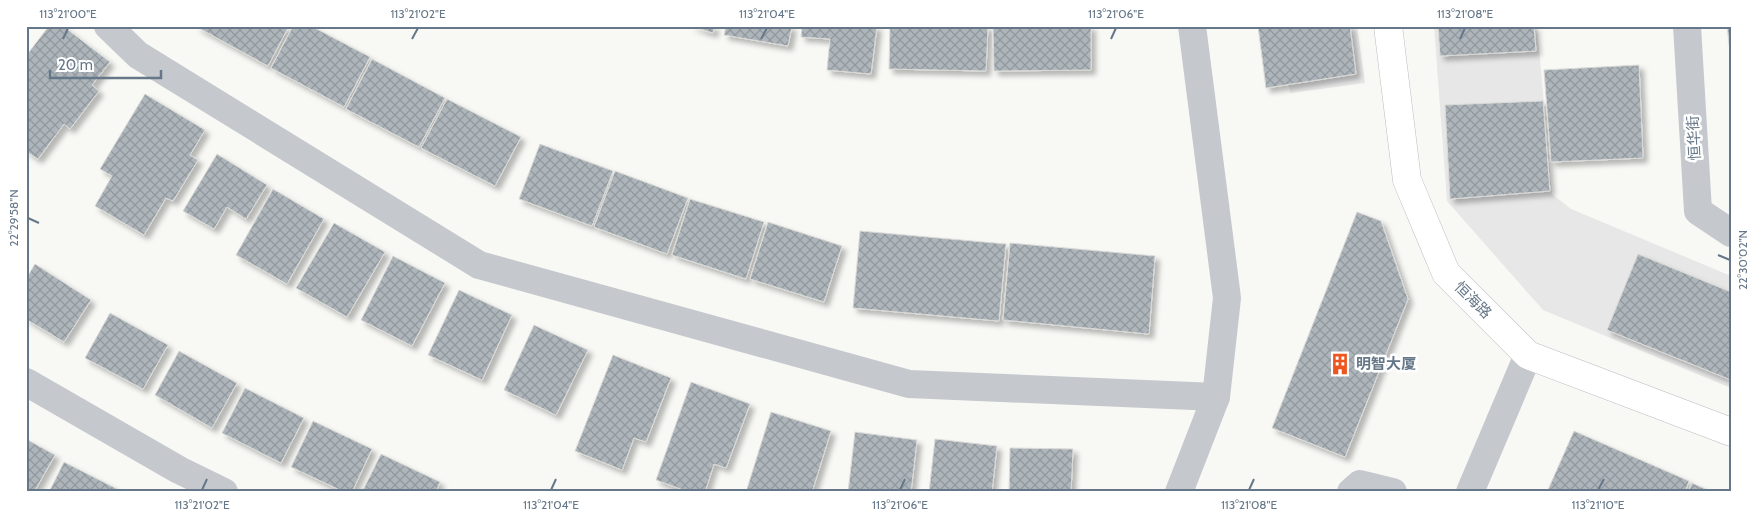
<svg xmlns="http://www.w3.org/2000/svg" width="1757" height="518" viewBox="0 0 1757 518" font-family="Cabin,'Noto Sans SC',sans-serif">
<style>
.built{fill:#e6e7e6}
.building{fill:url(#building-cross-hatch);stroke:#dadad7;filter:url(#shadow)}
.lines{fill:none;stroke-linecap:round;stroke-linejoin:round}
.secondary-casing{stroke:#b9bec3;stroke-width:29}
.street{stroke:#c5c9cd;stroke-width:28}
.secondary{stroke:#fff;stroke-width:28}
.ticks{fill:none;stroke:#657788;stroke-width:2}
.labels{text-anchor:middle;stroke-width:5;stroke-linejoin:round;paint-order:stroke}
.street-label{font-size:15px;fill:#657788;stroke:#fff}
.poi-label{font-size:15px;font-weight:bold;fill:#657788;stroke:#fff;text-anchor:start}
.neatline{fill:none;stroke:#657788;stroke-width:2}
.ticks-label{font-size:12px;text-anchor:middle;fill:#657788}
</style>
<defs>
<pattern id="building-cross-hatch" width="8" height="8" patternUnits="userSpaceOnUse" patternTransform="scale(1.25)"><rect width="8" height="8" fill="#aeb6bc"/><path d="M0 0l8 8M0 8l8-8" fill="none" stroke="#91999f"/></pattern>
<filter id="shadow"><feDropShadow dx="4.5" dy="4.5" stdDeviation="2.5" flood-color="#0004"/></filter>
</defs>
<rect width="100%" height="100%" fill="#f8f8f5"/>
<g class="built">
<path d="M1280 26H1357L1365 83 1290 93Z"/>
<path d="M1434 26H1537L1552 194 1571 209 1731 276V388L1543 310 1447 201Z"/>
</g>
<g class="building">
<path d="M49 26H63L110 62 92 85 99 91 70 129 64 124 38 159 26 151V56Z"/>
<path d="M195 26H289L268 66Z"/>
<path d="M293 26H311L370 57 344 107 271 68Z"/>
<path d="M691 26H715L713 33Z"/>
<path d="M726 26H792L788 46 724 35Z"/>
<path d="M802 26H877L871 74 827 70 830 39 801 37Z"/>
<path d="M890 26H988L986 71 889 69Z"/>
<path d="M993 26H1091V70L994 71Z"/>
<path d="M1258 26H1350L1356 74 1266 88Z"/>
<path d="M1438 26H1534L1536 51 1440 56Z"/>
<path d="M1727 26H1731V61Z"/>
<path d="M372 59 445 98 419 147 346 109Z"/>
<path d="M1639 65 1643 158 1551 162 1544 70Z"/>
<path d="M145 94 205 130 190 155 198 160 173 201 166 198 144 235 95 206 112 176 100 169Z"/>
<path d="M447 99 521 137 495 186 421 148Z"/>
<path d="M1543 101 1550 191 1450 199 1445 105Z"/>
<path d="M540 144 613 171 592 226 519 199Z"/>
<path d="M217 154 267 185 246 219 227 207 214 229 183 211Z"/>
<path d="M615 171 688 198 667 254 594 227Z"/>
<path d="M273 189 324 219 287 284 236 255Z"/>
<path d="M690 199 764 222 746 279 672 255Z"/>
<path d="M1357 212 1381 221 1408 299 1345 457 1272 428Z"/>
<path d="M768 222 842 246 824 302 750 279Z"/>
<path d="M334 223 385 252 347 317 296 288Z"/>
<path d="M860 231 1006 244 999 321 853 308Z"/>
<path d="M1010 243 1155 256 1149 334 1003 320Z"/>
<path d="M1638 254 1731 292V380L1607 330Z"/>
<path d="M393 256 445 283 412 346 361 320Z"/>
<path d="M35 264 91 300 64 342 26 319V279Z"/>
<path d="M459 290 512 315 482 380 428 355Z"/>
<path d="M110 313 168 345 143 389 85 358Z"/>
<path d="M534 325 588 350 556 415 504 390Z"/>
<path d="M179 351 237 383 212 428 155 395Z"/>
<path d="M613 355 671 378 646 442 634 438 622 470 575 451Z"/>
<path d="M691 382 750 404 726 468 714 464 705 492H689L656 480Z"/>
<path d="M245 388 304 418 281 463 222 433Z"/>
<path d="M771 412 831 431 812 492H746Z"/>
<path d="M313 421 372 449 352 492H344L291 467Z"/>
<path d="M1574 431 1689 481 1685 492H1547Z"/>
<path d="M855 432 917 440 911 492H848Z"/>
<path d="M26 439 55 455 34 492H26Z"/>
<path d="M935 439 997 446 992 492H929Z"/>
<path d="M1010 448 1073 449 1071 492H1009Z"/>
<path d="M381 454 440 482 436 492H362Z"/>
<path d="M64 462 117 489 115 492H49Z"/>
<path d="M1692 483 1712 492H1688Z"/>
</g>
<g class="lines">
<g class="secondary-casing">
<path id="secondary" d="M1388 26 1407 180 1446 273 1528 355 1731 432"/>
</g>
<g class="street">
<path d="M108 26 138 55 479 265 909 384 1216 397"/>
<path d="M1687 26 1698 211 1731 233"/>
<path d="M26 382 179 470 224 492"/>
<path d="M1179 492 1216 397 1227 298 1192 26"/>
<path d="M1351 492 1360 484 1393 492"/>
<path d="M1470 492 1528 355"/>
</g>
<use href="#secondary" class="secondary"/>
</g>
<path class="ticks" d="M63 39 68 28M412 39 418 28M761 39 767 28M1111 39 1116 28M1460 39 1465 28M28 218 39 223M1718 255 1730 260M202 490 207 479M551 490 556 479M900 490 905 479M1249 490 1254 479M1598 490 1604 479"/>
<defs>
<g id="building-bare" transform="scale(1.725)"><path d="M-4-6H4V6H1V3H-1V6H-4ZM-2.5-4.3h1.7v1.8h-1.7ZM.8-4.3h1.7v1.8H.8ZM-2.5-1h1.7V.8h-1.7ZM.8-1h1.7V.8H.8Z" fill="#ee551f" stroke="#fff" stroke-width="2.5" paint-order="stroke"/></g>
</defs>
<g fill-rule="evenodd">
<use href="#building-bare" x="1340" y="364"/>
</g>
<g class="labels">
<g class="street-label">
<text transform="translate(1694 138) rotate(-93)" y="5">恒华街</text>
<text transform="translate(1473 300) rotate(45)" y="5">恒海路</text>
</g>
<g class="poi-label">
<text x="1356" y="369">明智大厦</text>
</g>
</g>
<rect width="1757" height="518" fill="none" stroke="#ffffff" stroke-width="55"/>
<path d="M50 70v8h111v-8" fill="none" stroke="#657788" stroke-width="2.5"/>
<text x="58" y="70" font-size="15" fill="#657788" stroke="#ffffff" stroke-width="4" paint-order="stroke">20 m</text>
<rect x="28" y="28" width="1702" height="462" class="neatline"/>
<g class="ticks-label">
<text x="68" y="18">113°21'00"E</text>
<text x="418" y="18">113°21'02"E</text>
<text x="767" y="18">113°21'04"E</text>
<text x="1116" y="18">113°21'06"E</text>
<text x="1465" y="18">113°21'08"E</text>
<text transform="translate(14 218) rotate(-90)" y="4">22°29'58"N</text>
<text transform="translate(1743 260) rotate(-90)" y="4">22°30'02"N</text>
<text x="202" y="509">113°21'02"E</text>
<text x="551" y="509">113°21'04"E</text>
<text x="900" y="509">113°21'06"E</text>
<text x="1249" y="509">113°21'08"E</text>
<text x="1598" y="509">113°21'10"E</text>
</g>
</svg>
